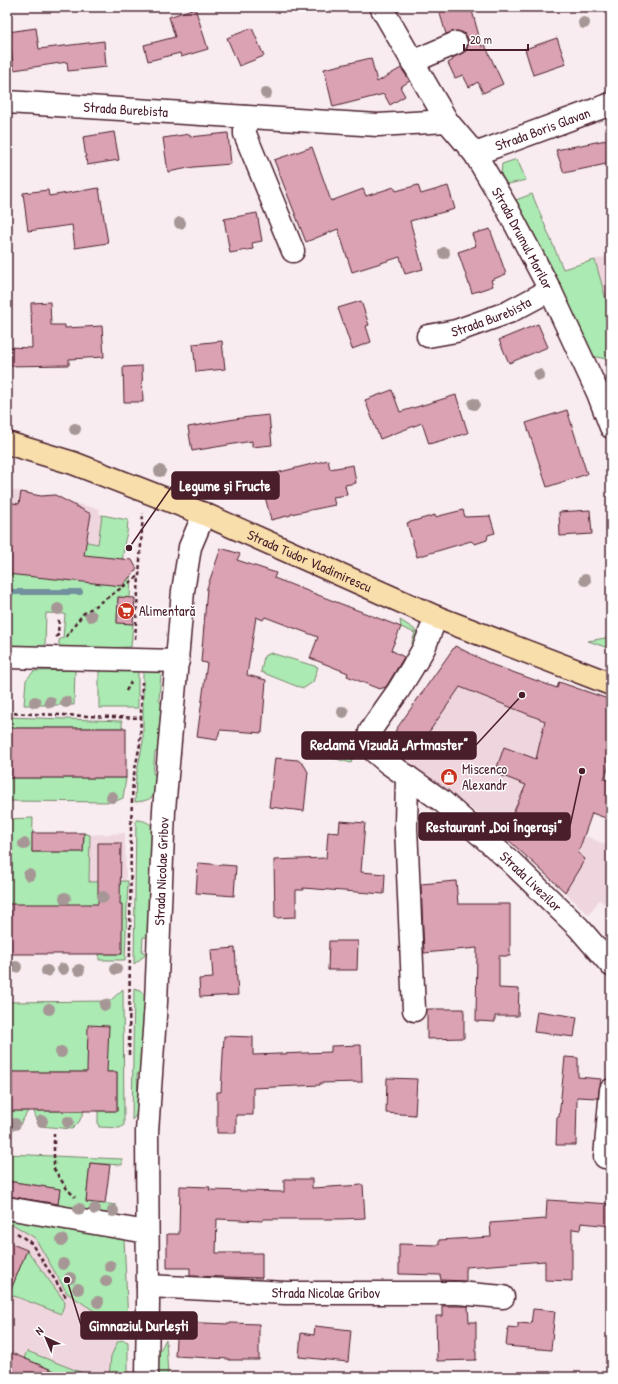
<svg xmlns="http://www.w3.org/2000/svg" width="618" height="1384" viewBox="0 0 618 1384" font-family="'Patrick Hand',sans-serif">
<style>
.built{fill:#efd6de}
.green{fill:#abeab2;stroke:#7a846e}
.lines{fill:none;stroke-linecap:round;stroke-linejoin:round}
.stream{stroke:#72909e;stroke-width:6}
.building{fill:#daa2b3;stroke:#4a1f2b}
.minor-casing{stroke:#4a1f2b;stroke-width:25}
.major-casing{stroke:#4a1f2b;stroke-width:25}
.path{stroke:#4a1f2b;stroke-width:2.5;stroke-dasharray:4 3;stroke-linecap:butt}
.minor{stroke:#fff;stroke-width:22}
.major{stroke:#f8deab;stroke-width:22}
.tree{fill:#a69796}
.labels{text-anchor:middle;stroke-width:3;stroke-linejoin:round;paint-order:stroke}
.street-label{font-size:14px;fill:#4a1f2b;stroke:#fff}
.poi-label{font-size:14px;fill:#4a1f2b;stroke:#fff;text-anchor:start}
.leader{fill:none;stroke:#4a1f2b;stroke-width:1.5}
.callout-dot{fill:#4a1f2b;stroke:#fff;stroke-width:1.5}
.callout{fill:#4a1f2b;stroke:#4a1f2b;stroke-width:1.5}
.callout-label{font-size:15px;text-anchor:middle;font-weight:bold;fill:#fff}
</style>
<rect width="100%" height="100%" fill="#f8ecf0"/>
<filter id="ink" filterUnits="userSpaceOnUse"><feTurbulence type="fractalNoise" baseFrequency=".025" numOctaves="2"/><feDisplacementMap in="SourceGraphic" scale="8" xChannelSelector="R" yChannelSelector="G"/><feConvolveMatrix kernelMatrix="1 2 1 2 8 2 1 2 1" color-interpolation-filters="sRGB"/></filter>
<g filter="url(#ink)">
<g class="built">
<path d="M611 255V317L595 260Z"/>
<path d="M7 489 100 509 99 513 102 515 99 544 7 527Z"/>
<path d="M455 646 493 665 557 688 559 682 600 696 611 759 584 835 611 847V890L604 904 599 900 589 915 538 867 517 805 503 835 494 825 397 754 407 739 395 731Z"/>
<path d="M125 833 126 881 89 882 90 835Z"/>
<path d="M7 1219 124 1238 128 1322 120 1328 118 1340H123L128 1342V1377H7Z"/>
</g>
<g class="green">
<path d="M517 159 526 180 504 185 501 175 502 164Z"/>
<path d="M532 194 563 269 595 260 611 317V360L592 356 549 262 513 201Z"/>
<path d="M102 515 128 520 127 533 125 540 122 562V576H131L130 598 118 597 117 622 133 624 131 647 59 650V640L63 638 65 614 46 613 45 647 7 648V527L98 544Z"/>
<path d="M400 620 414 629 418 635 412 653V642L415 633 401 627Z"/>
<path d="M611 637V649L588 641Z"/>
<path d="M271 653 318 667 313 682 304 688 296 686 261 672 264 656Z"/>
<path d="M143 669 158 672 161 674 159 700 162 705 160 752H155L153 774H158C156 794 157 800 135 802L136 776 143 742Z"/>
<path d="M75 670 74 705H24L26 680 34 671Z"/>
<rect x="99" y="670" width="39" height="38"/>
<path d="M8 717 122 721V728H8Z"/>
<path d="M345 740 357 745 351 763 333 758Z"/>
<path d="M7 778H126L123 798 114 802 7 801Z"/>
<path d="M33 818 32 852H83L84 833 90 835 89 882 128 881 125 960H99V954H122L7 904V819Z"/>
<path d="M136 820C144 820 148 822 154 828L148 937H143L142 952 148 953 134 964Z"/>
<path d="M134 988 140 990 146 997 142 1074H137L138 1098 142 1099 140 1110 132 1120Z"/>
<path d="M123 989 124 1125 120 1128 99 1127 98 1124V1111H117V1072H7V1002L110 1001Z"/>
<path d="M7 1111H28L18 1128H7Z"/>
<path d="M34 1111H84L79 1122 72 1129 40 1126 37 1122Z"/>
<path d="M7 1154 122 1159V1165L90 1163 86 1201 116 1205 115 1214 57 1209 60 1189 8 1181 7 1189Z"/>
<path d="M7 1219 124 1238 128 1322 120 1328 67 1293 35 1238 14 1225 7 1224Z"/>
<path d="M27 1250 65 1302 61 1314 9 1294Z"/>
<path d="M166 1339 168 1377H158L159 1353Z"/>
<path d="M123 1340 128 1342V1377H109L111 1356 118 1341Z"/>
<path d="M27 1351 93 1377H69L24 1358Z"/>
</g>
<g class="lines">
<path class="stream" d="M7 592H80"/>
</g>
<g class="building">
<path d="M438 7H471L482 47 485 45 503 84 483 93 478 82 469 87 463 75 455 78 448 63 453 60 452 58 466 51 468 45V38L464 33 458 31 446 34Z"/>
<path d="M195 8 208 49 181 57 180 53 148 61 144 45 175 37 169 17Z"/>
<path d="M36 28 39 49 104 41 106 67 68 71 67 62 14 70 8 32Z"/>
<path d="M252 28 264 56 239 66 227 38Z"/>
<path d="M557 38 566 64 533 75 525 49Z"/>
<path d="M371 58 377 82 401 68 410 81 400 87 405 96 390 105 384 94 333 107 324 69Z"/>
<path d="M114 132 119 160 87 165 83 137Z"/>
<path d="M228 133 231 164 194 167 168 172 163 138 190 134V137Z"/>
<path d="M611 139V163L564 173 556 150Z"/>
<path d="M312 147 331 201 363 189 366 196 394 187 396 191 418 185 421 194 448 186 455 209 410 221 423 269 405 274 400 257 352 272 338 229 306 242 274 160Z"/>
<path d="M99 188 108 243 75 248 72 225 28 231 23 193 48 190 49 196Z"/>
<path d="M257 213 262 241 252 243 253 249 230 253 224 219Z"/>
<path d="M490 229 506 274 491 280 493 286 472 293 458 252 476 246 472 234Z"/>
<path d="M361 301 369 325 366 326 371 342 352 349 338 308Z"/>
<path d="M50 302 51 325H65V328L102 326 104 357 69 359V365L7 366V347L32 348 31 303Z"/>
<path d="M538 324 548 347 509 363 499 340Z"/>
<path d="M222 341 225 369 196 372 193 344Z"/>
<path d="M142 366 143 402H124L123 367Z"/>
<path d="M392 390 400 412 456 395 468 433 429 444 422 423 380 439 365 400Z"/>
<path d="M567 410 587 474 547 487 526 423Z"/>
<path d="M269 415 272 445 252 447V441L192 451 188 427 241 418Z"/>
<path d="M328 460 330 469 353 465 356 483 345 485 347 495 333 497 335 505 291 514V515L271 520 260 477Z"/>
<path d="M21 492 41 496 55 495 91 514 84 555 132 560 137 569 122 586 7 574V502L19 504Z"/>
<path d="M463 510 465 517 490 516 495 533 488 535 487 540 475 544 471 541 417 557 407 523 435 515V517Z"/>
<path d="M590 510 592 534 560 536 559 512Z"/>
<path d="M221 548 240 554 237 560 276 573 274 578 401 627 391 650 404 657 386 687 379 689 347 676 348 673 310 658 318 637 265 617 263 620 256 617 247 675 266 680 262 733 220 730 217 740 197 737 207 663 201 662 207 588Z"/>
<path d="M118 597 135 598 133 624 117 623Z"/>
<path d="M455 646 493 665 557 688 559 682 611 700V761L604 779 611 781V820L592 813 578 853 585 859 565 892 503 835 526 785 495 773 504 747 536 759 545 721 460 687 420 745 412 742 395 731Z"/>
<rect x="7" y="728" width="119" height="50"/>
<path d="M275 758 298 760 304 765 308 772 304 811 269 807Z"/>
<path d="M340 821 365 823 361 872 385 874 384 894 303 888 304 890H296V917L275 918 274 860 326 858 328 832 339 833Z"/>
<path d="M32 833H84L83 852H32Z"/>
<path d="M98 843H121L120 904H122V954H7V904H98Z"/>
<path d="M198 863 236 866 234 896 196 893Z"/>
<path d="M456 881 458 904H510V956H499V988L519 989 518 1016H495V1022L476 1021 477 948 424 953 421 884Z"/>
<path d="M329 941H358L357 970H328Z"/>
<path d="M235 948 238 995 200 997 199 979 213 978 211 950Z"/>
<path d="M427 1009H464V1038L427 1039Z"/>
<path d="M537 1011 577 1017 574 1037 534 1032Z"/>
<path d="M88 1025 109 1026 107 1072H117V1111H7V1072H87Z"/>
<path d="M224 1036 253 1037V1055L331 1052V1046L361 1045 362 1082 320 1083V1085L253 1088V1115H236V1133H217V1092H221Z"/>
<path d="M565 1057 578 1058V1077L601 1079 598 1098 577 1097 576 1145H556L557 1117H559Z"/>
<path d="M387 1078 417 1079 415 1115 386 1113Z"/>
<path d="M90 1163 110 1165 105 1204 86 1202Z"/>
<path d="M284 1179H312V1188L363 1185 365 1218 341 1219H263V1221L217 1219 216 1253H262V1278L190 1276V1268H167V1234H179L180 1186 210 1187 209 1190 284 1192Z"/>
<path d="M7 1181 60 1189 58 1204 7 1196Z"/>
<path d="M547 1200 611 1204V1226L581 1223 580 1230 572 1229V1281L545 1280V1261L466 1267V1281L441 1280 440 1275 399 1274V1244L439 1245V1240L491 1237 490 1223 546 1219Z"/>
<path d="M7 1242 27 1250 8 1297 7 1296Z"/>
<path d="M442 1306H468L469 1322H476V1360L437 1361 436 1316H442Z"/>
<path d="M533 1309 555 1311 551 1350 506 1346 508 1327 518 1328V1323L531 1324Z"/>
<path d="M177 1322 230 1324V1323L259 1324V1360H229V1359L175 1356Z"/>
<path d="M315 1326 351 1330 348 1362 299 1357 301 1333 314 1335Z"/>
<path d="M7 1351 68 1377H7Z"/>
</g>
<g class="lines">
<g class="minor-casing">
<g id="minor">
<path id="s1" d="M381 7 447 121 475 154 507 208 550 290 598 393 611 427"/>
<path d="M412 62 456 43"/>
<path id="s2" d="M7 102 378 125 447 121"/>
<path d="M245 117V134L293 251"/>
<path id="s3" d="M475 154 611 104"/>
<path id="s4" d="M428 336 456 331 509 312 550 290"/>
<path id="s5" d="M436 617 424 648 417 660 398 691 374 725 370 732 369 743 375 752 388 763 442 801 510 861 579 928 611 965"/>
<path d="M7 657 178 661"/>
<path d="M407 776 406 827 414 1010"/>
<path d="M605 1157 611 1090"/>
<path d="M7 1208 147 1232"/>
<path id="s6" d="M148 1286 286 1293H458L503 1297"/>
<path id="s7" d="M147 1377 148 1302 147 1132 156 1002 164 810 183 591 190 547 204 514"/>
</g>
</g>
<g class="major-casing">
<g id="major">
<path id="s8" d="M7 443 73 463 204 514 436 617 611 684"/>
</g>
</g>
<g class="path">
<path d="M56 637 58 635 59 617"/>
<path d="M66 637 83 614 139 576"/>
<path d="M135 639 143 513"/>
<path d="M126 691 131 682"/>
<path d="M7 713 141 718"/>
<path d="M129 1055 131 823 133 779 140 744 142 682"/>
<path d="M54 1133V1169L67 1189 75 1197"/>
<path d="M17 1233 31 1243 66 1297"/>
<path d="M119 1334H126"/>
</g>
<use href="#minor" class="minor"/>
<use href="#major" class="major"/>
</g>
<g class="tree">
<circle cx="584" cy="23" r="6"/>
<circle cx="266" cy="93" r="6"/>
<circle cx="180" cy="223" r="6"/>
<circle cx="444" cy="253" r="6"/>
<circle cx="539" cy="375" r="6"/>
<circle cx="474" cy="404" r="6"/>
<circle cx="75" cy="429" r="6"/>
<circle cx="160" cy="471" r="6"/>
<circle cx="585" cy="580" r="6"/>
<circle cx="58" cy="609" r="6"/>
<circle cx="91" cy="616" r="6"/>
<circle cx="35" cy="702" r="6"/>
<circle cx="50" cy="702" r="6"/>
<circle cx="66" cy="702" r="6"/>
<circle cx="343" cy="712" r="6"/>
<circle cx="112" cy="797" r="6"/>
<circle cx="24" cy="844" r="6"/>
<circle cx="29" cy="875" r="6"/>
<circle cx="103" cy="897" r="6"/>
<circle cx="65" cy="898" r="6"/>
<circle cx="16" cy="967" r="6"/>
<circle cx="63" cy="969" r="6"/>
<circle cx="116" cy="969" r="6"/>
<circle cx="79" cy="970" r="6"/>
<circle cx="47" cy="971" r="6"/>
<circle cx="105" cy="1005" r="6"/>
<circle cx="49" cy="1009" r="6"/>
<circle cx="61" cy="1052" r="6"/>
<circle cx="42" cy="1121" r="6"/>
<circle cx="68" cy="1122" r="6"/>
<circle cx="15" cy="1124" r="6"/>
<circle cx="79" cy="1209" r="6"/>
<circle cx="95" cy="1209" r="6"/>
<circle cx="113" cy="1211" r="6"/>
<circle cx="62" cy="1240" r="6"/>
<circle cx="63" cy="1264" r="6"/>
<circle cx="110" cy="1266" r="6"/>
<circle cx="70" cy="1278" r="6"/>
<circle cx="106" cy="1281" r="6"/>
<circle cx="78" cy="1289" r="6"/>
<circle cx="98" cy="1302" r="6"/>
</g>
</g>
<defs>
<g id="supermarket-disc" transform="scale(0.9)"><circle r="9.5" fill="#c8321e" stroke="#fff"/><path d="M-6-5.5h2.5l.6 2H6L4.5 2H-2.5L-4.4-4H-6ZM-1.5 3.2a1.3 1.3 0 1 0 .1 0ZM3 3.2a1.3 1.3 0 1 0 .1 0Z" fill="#fff"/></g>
<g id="shop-disc" transform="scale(0.9)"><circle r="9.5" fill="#c8321e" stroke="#fff"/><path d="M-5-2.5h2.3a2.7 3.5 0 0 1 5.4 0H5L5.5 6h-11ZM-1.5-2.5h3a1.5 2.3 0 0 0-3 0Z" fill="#fff"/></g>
</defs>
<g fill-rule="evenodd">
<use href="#supermarket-disc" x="126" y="611"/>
<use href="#shop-disc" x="449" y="777"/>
</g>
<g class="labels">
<g class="street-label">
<text dy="5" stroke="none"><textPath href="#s2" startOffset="119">Strada Burebista</textPath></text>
<text dy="5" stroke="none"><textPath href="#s3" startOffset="72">Strada Boris Glavan</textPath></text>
<text dy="5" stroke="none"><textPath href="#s1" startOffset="272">Strada Drumul Morilor</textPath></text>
<text dy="5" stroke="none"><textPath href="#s4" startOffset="66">Strada Burebista</textPath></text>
<text dy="5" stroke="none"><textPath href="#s8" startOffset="325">Strada Tudor Vladimirescu</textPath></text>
<text dy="5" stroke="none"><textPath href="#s7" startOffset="506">Strada Nicolae Gribov</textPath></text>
<text dy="5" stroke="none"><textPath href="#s5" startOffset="358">Strada Livezilor</textPath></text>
<text dy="5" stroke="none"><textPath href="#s6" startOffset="178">Strada Nicolae Gribov</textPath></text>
</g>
<g class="poi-label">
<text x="139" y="616">Alimentară</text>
<text x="462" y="774">Miscenco<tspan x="462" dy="16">Alexandr</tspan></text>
</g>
</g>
<path class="leader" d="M129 548L172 486M522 695L476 745M582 771L570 826M67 1280L81 1325"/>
<g class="callout-dot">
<circle cx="129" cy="548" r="4"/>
<circle cx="522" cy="695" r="4"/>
<circle cx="582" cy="771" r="4"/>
<circle cx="67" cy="1280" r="4"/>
</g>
<g class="callout">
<rect x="172" y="472" width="107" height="27" rx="4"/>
<rect x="302" y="732" width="174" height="27" rx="4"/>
<rect x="419" y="813" width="151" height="27" rx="4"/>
<rect x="81" y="1312" width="116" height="27" rx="4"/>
</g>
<g class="callout-label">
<text x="225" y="491">Legume și Fructe</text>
<text x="389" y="750">Reclamă Vizuală „Artmaster”</text>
<text x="494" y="832">Restaurant „Doi Îngerași”</text>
<text x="139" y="1331">Gimnaziul Durlești</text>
</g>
<rect width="618" height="1384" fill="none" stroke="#fff" stroke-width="24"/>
<rect x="12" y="12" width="594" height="1360" fill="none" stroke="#4a1f2b" stroke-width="1.5" filter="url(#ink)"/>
<g transform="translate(46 1338) rotate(316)" stroke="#ffffff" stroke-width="3" paint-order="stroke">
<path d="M0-3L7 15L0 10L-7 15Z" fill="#4a1f2b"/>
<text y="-6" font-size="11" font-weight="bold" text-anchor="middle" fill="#4a1f2b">N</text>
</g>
<path d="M464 44v6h64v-6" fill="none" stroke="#4a1f2b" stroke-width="2"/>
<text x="470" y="44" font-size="12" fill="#4a1f2b" stroke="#ffffff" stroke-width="3" paint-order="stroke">20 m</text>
</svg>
